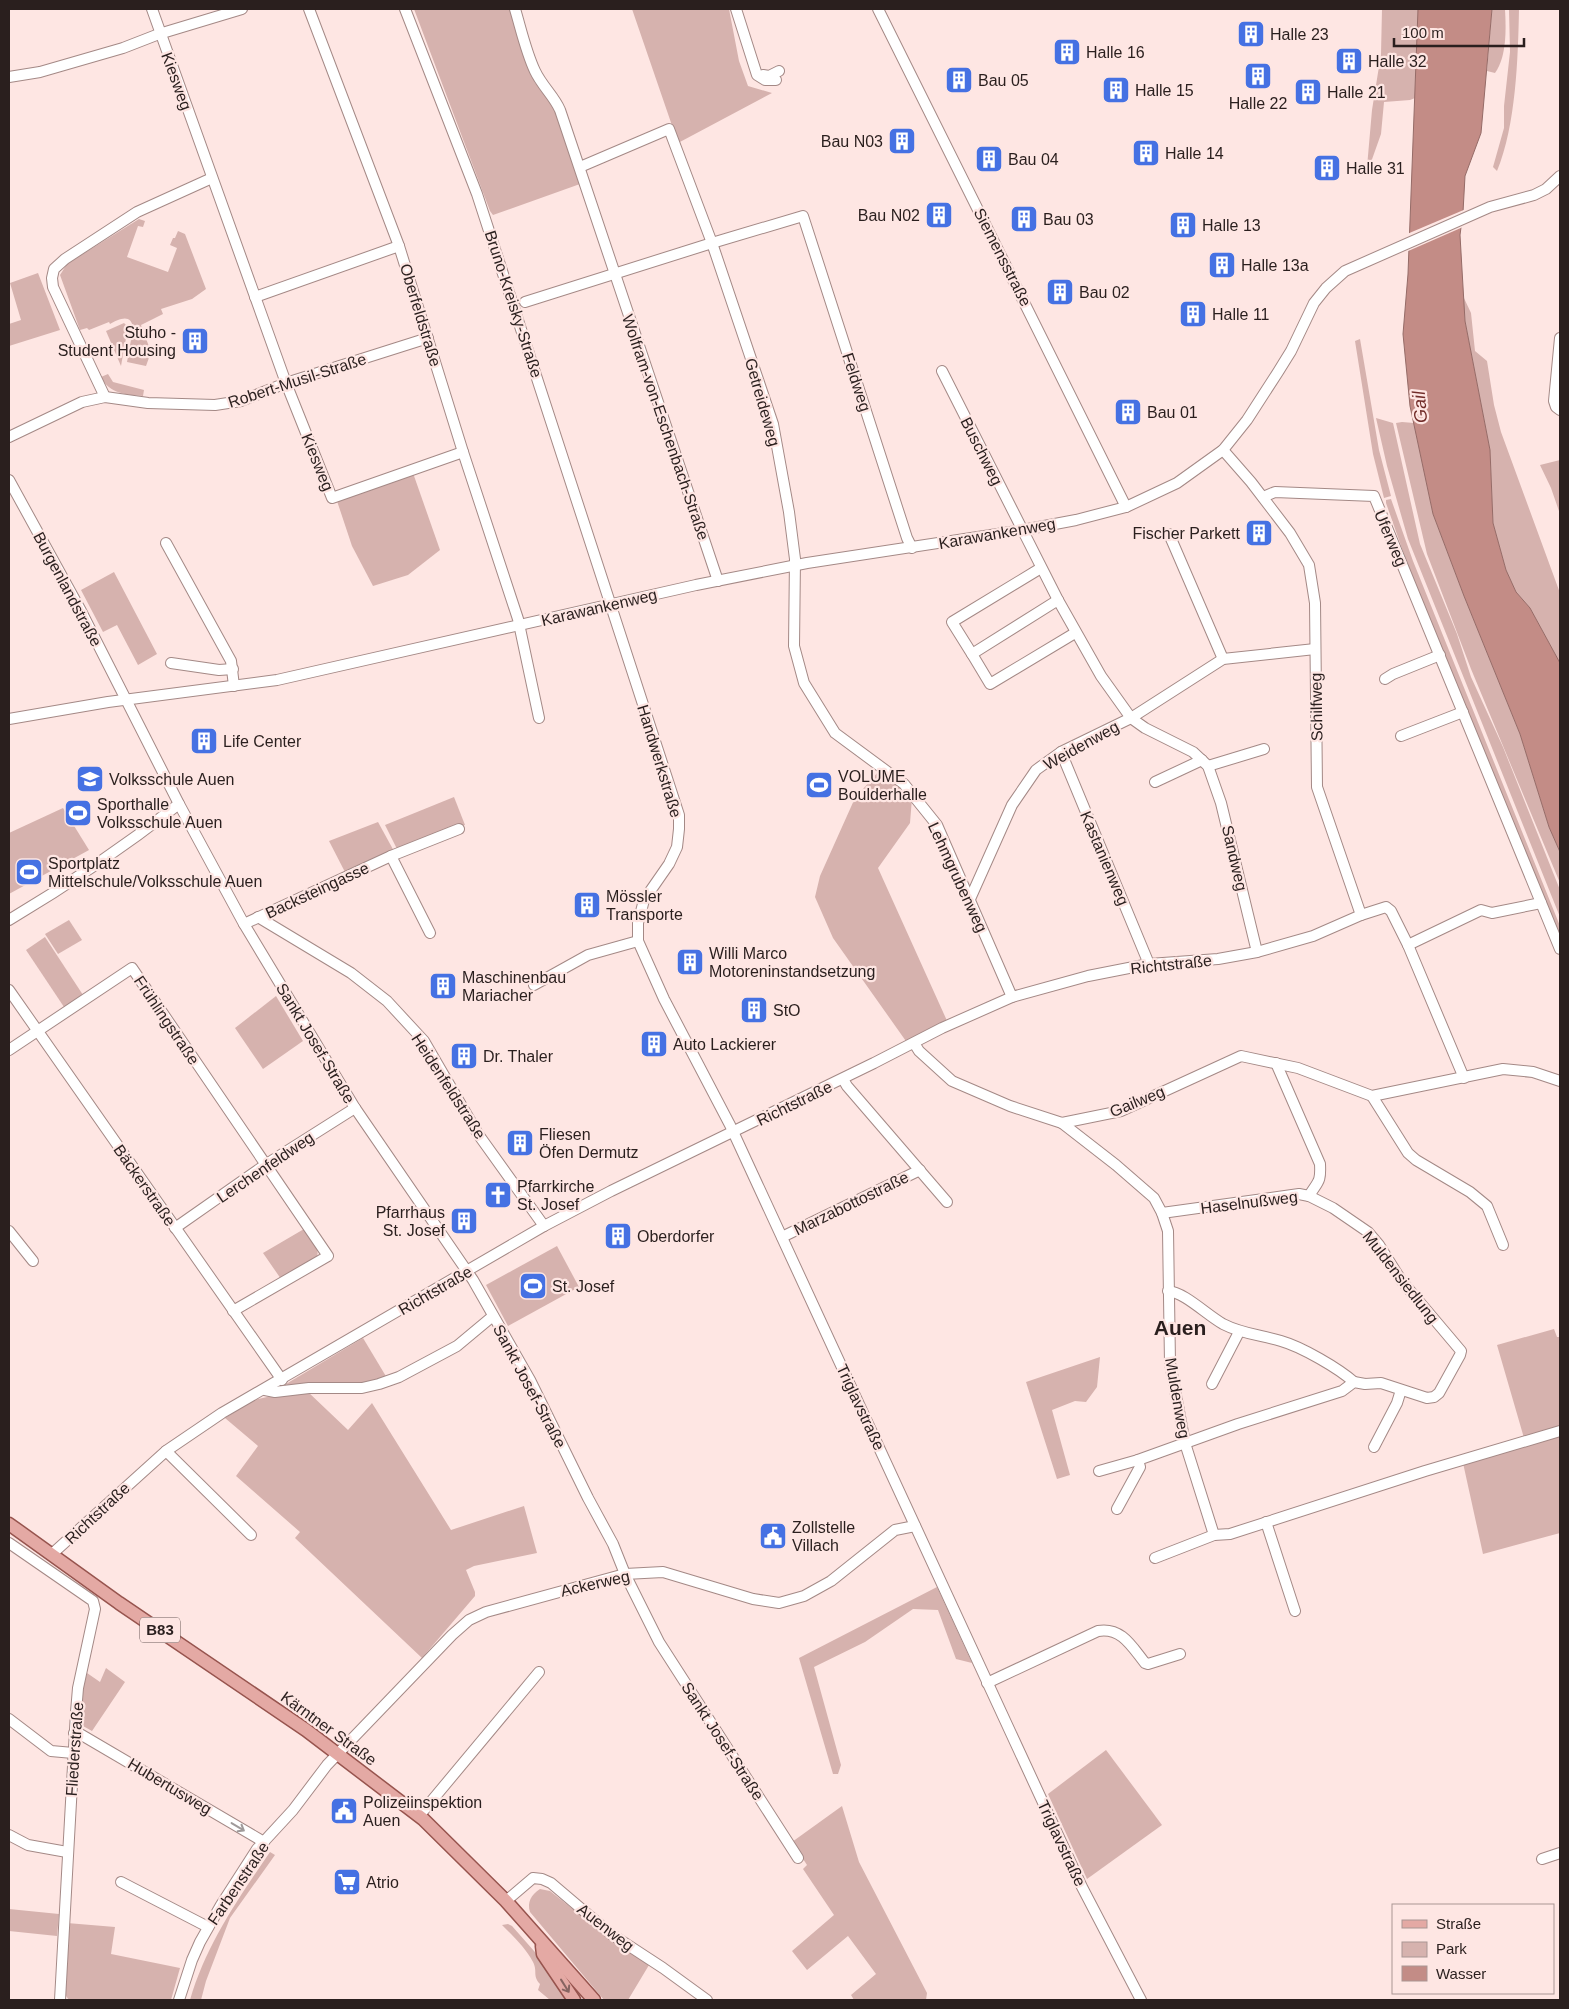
<svg xmlns="http://www.w3.org/2000/svg" width="1569" height="2009" viewBox="0 0 1569 2009" font-family="Helvetica,sans-serif">
<style>
.green{fill:#d6b2ae}
.water{fill:#c38c86;stroke:#956b67}
.pier{fill:#fee6e3}
.lines{fill:none;stroke-linecap:round;stroke-linejoin:round}
.minor-casing{stroke:#a48986;stroke-width:12}
.major-casing{stroke:#97544e;stroke-width:15}
.minor{stroke:#fff;stroke-width:10}
.major{stroke:#e4a9a4;stroke-width:12}
.oneway{stroke:#9f9a9a}
.oneway2{stroke:#876461}
.labels{text-anchor:middle;stroke-width:4.5;stroke-linejoin:round;paint-order:stroke}
.shield{fill:#fee6e3;stroke:#6a5b59;stroke-width:1}
.shield-label{font-size:15px;font-weight:bold;fill:#2a1f1e}
.poi-label{font-size:16px;fill:#2a1f1e;stroke:#fee6e3;text-anchor:start}
.street-label{font-size:16px;fill:#2a1f1e;stroke:#fee6e3}
.water-label{font-size:18px;font-style:italic;fill:#722d2a;stroke:#fee6e3}
.district-label{font-size:21px;font-weight:bold;fill:#2a1f1e;stroke:#fee6e3}
</style>
<rect width="100%" height="100%" fill="#fee6e3"/>
<g class="green">
<path d="M414 9H511L535 83 553 101 580 184 493 215 490 211Z"/>
<path d="M632 9H729L739 61 748 86 772 93 678 143Z"/>
<path d="M1382 9H1418L1415 98 1410 100 1384 102 1381 134 1370 165 1367 167 1372 110 1381 54Z"/>
<path d="M1492 9H1505C1506 29 1507 56 1495 73L1487 71Z"/>
<path d="M1509 9H1519C1518 58 1516 125 1497 171L1493 167 1504 128V106L1510 52Z"/>
<path d="M139 219 145 221 143 227 138 226 127 257 168 272 177 248 170 245 173 238H175L178 231 185 234 206 289 192 299 161 309 163 314 141 325 151 352 146 366 127 362 133 329C132 313 119 319 110 324L109 322 89 330 87 328 80 330 60 275 67 264Z"/>
<path d="M38 273 60 330 9 346V324L21 320 10 283Z"/>
<path d="M1463 296 1471 313 1475 351 1487 361 1494 405 1501 432 1560 593V663L1530 608 1516 592 1506 570 1493 523 1490 450 1465 321Z"/>
<path d="M124 323 128 327 121 366 106 331Z"/>
<path d="M1360 339 1379 450 1391 496 1384 498 1373 454 1355 341Z"/>
<path d="M108 374 113 382 144 390 143 396C128 395 109 394 101 377Z"/>
<path d="M1376 418 1393 423 1420 544 1457 634 1471 677 1503 747 1560 890V917L1408 539 1387 466Z"/>
<path d="M1402 422 1414 423 1433 514 1464 596 1520 734 1549 827 1560 852V883L1471 669 1427 554 1396 423Z"/>
<path d="M1560 460V514L1551 488 1540 465Z"/>
<path d="M413 473 440 550 408 575 373 586 352 546 337 501Z"/>
<path d="M1391 499 1413 561 1560 926V942L1406 560 1386 503V500Z"/>
<path d="M114 572 157 654 138 665 117 625 103 632 81 590Z"/>
<path d="M879 771 912 798 910 823 878 868 948 1023 908 1044 833 938 815 897 820 876 855 798Z"/>
<path d="M454 797 465 825 398 851 385 825Z"/>
<path d="M63 808 89 850 9 894V833Z"/>
<path d="M378 822 395 853 346 874 329 841Z"/>
<path d="M69 920 82 940 58 954 45 934Z"/>
<path d="M45 937 83 995 64 1007 26 950Z"/>
<path d="M276 996 303 1041 263 1069 235 1028Z"/>
<path d="M304 1229C310 1238 322 1248 316 1259L281 1279 263 1253Z"/>
<path d="M557 1246 579 1287 508 1326 486 1285Z"/>
<path d="M1554 1329 1557 1337H1560V1428L1524 1438 1497 1345Z"/>
<path d="M363 1338 387 1378 361 1385 288 1388 286 1384Z"/>
<path d="M1100 1357 1097 1387 1086 1402 1075 1401 1052 1410 1070 1475 1057 1479 1026 1382Z"/>
<path d="M307 1391 348 1430 372 1403 451 1530 524 1506 537 1553 474 1566 466 1570 475 1592V1596L422 1658 295 1538 300 1532 236 1476 258 1446 225 1418 254 1400 280 1394Z"/>
<path d="M1560 1434V1533L1483 1554 1463 1463Z"/>
<path d="M937 1587 972 1663 956 1659 938 1610 913 1609 865 1642 814 1667 841 1765 838 1774H833L799 1658Z"/>
<path d="M106 1668 125 1682 92 1731 83 1726 81 1722 82 1694 87 1673 100 1682Z"/>
<path d="M1106 1750 1162 1825 1087 1879 1048 1794Z"/>
<path d="M842 1806 859 1862 927 1993 926 2000H854L851 1995 876 1974 848 1936 807 1970 792 1951 834 1915 803 1869 807 1865 792 1842Z"/>
<path d="M270 1852 275 1855 230 1918 206 1981 201 2000H190C206 1945 238 1899 270 1852Z"/>
<path d="M540 1889 550 1891 603 1933 649 1965 628 2000H604L530 1912C527 1902 531 1895 540 1889Z"/>
<path d="M9 1909 59 1914 57 1936 9 1931Z"/>
<path d="M67 1923 115 1927 111 1954 180 1968 171 2000H69L63 1992Z"/>
<path d="M508 1924 512 1926 549 1968 569 2000H550L538 1990 540 1984C532 1975 538 1972 533 1962 526 1948 513 1936 502 1925Z"/>
</g>
<path class="water" d="M1418 9H1492L1481 133 1465 176 1463 212 1460 235 1465 321 1490 450 1493 523 1506 570 1516 592 1530 608 1560 663V852L1549 827 1520 734 1464 596 1433 514 1410 406 1403 334 1408 274Z"/>
<path class="pier" d="M1466 209 1463 227 1406 252 1407 234Z"/>
<g class="lines">
<g class="minor-casing">
<g id="minor">
<path d="M152 9 286 383 332 498 463 452"/>
<path d="M309 9 399 246 463 452 518 619 539 718"/>
<path d="M405 9 477 194 679 815V829L677 847 669 864 644 900 638 923V941L664 999 730 1125 1082 1887 1141 2000"/>
<path d="M515 9C521 29 526 52 535 71 542 86 554 96 560 110L718 581"/>
<path d="M736 9 757 75 765 80H776"/>
<path d="M878 9 1126 507"/>
<path d="M763 75 769 76 779 71"/>
<path d="M9 77 40 72 123 48 159 34 242 9"/>
<path d="M580 167 669 129 712 243 773 424 789 512 795 559 794 646 804 683 835 733 904 784 937 825 1012 997"/>
<path d="M255 297 399 246"/>
<path d="M525 302 712 243 803 216 907 538 912 548"/>
<path d="M1560 338 1554 401 1556 407 1560 410"/>
<path d="M942 371 1058 600 1101 676 1131 718 1145 728 1193 752 1208 766 1221 803 1257 952"/>
<path d="M105 397 53 287 52 278 54 269 65 259 137 212 212 178"/>
<path d="M9 437 82 402 105 397 148 403 215 405 241 401 286 383 428 338"/>
<path d="M1223 450 1251 482 1290 533 1309 565 1315 603 1317 787 1361 915 1386 907 1391 911 1408 945 1464 1078"/>
<path d="M9 480 81 611 179 804 244 924 355 1108 473 1280 530 1380 588 1498 613 1544 625 1574 659 1642 798 1858"/>
<path d="M1263 497 1275 492 1374 496 1560 949"/>
<path d="M1169 534 1223 659"/>
<path d="M166 543 231 661 234 686"/>
<path d="M1058 600 972 654 990 684 1075 633"/>
<path d="M972 654 952 622 1041 568"/>
<path d="M171 663 219 670 233 669"/>
<path d="M1385 679 1393 674 1440 655"/>
<path d="M9 719 108 702 277 680 696 585 807 563 1023 530 1076 520 1126 507 1177 483 1223 450 1247 420 1278 372 1291 351 1314 303 1326 288 1345 271 1490 207 1534 195 1546 189 1560 176"/>
<path d="M1401 736 1463 712"/>
<path d="M1061 752 1149 964"/>
<path d="M1208 766 1264 749"/>
<path d="M1155 782 1202 760"/>
<path d="M391 856 430 933"/>
<path d="M970 899 1012 805 1036 770 1061 752 1131 718 1223 659 1315 649"/>
<path d="M258 917 351 973 387 1001 424 1041 478 1134 544 1226"/>
<path d="M9 920C68 885 125 846 179 804"/>
<path d="M244 924 391 856 459 829"/>
<path d="M1408 945 1481 910 1492 913 1541 903"/>
<path d="M534 985 588 955 638 941"/>
<path d="M9 990 282 1380"/>
<path d="M914 1043 919 1051 952 1081 1010 1106 1062 1123 1121 1111 1241 1056 1298 1068 1372 1096 1503 1069 1533 1072 1560 1081"/>
<path d="M9 1050 132 968 328 1256 233 1311"/>
<path d="M843 1079 847 1086 947 1202"/>
<path d="M1372 1096 1408 1153 1416 1160 1470 1192 1487 1206 1503 1245"/>
<path d="M1062 1123 1116 1165 1154 1198 1162 1213 1168 1231 1170 1363 1185 1443 1214 1535"/>
<path d="M1162 1213 1299 1194 1309 1196C1318 1181 1321 1183 1320 1164L1276 1063"/>
<path d="M175 1228 265 1165 355 1108"/>
<path d="M9 1231 33 1261"/>
<path d="M782 1237 920 1170"/>
<path d="M1168 1291C1184 1292 1207 1315 1223 1324 1242 1334 1261 1335 1281 1341 1302 1347 1338 1368 1354 1382"/>
<path d="M1212 1384 1239 1332"/>
<path d="M265 1390 275 1392 309 1388H362L379 1384 399 1377 457 1346 493 1316"/>
<path d="M1374 1447 1397 1403 1401 1390"/>
<path d="M166 1451 251 1535"/>
<path d="M1099 1471 1138 1460"/>
<path d="M1117 1509 1140 1467 1138 1460 1238 1424 1342 1391 1354 1382 1365 1384 1381 1383 1427 1398 1434 1397 1439 1393 1460 1355 1461 1351 1401 1280 1379 1245 1368 1232 1333 1208 1309 1196"/>
<path d="M1266 1522 1295 1611"/>
<path d="M9 1543 93 1601 95 1609 78 1688 76 1712 60 2000"/>
<path d="M52 1554 166 1451 222 1413 544 1226 611 1191 874 1063 942 1028 1012 997 1088 976 1149 964 1218 959 1257 952 1313 936 1361 915"/>
<path d="M1155 1558 1214 1535 1230 1534 1425 1471 1560 1431"/>
<path d="M987 1683 1098 1631C1122 1627 1132 1647 1145 1663L1148 1664 1180 1654"/>
<path d="M9 1719 51 1751 73 1753"/>
<path d="M74 1733 80 1734 264 1842"/>
<path d="M419 1816 539 1672"/>
<path d="M9 1835 28 1845 67 1852"/>
<path d="M1542 1859 1560 1853"/>
<path d="M121 1882 208 1927"/>
<path d="M506 1901 533 1878 542 1879 551 1883 611 1934 663 1968 707 2000"/>
<path d="M179 2000 192 1960 200 1942 221 1905 257 1849 293 1810 327 1765 452 1635 469 1620 486 1612 625 1574 663 1572 753 1599 779 1603 804 1596 831 1581 895 1530 915 1526"/>
</g>
</g>
<g class="major-casing">
<g id="major">
<path d="M9 1524 119 1603 306 1730 423 1819 506 1901 594 2000"/>
<path d="M542 1946 543 1954 574 2000"/>
</g>
</g>
<use href="#minor" class="minor"/>
<use href="#major" class="major"/>
</g>
<defs><path id="oneway-shaft" d="M-6 0H5M1.5-3L5.5 0L1.5 3" fill="none" stroke-width="1.6" stroke-linecap="round" stroke-linejoin="round" transform="scale(1.25)"/></defs>
<use class="oneway" href="#oneway-shaft" transform="translate(238 1827) rotate(31)"/>
<use class="oneway2" href="#oneway-shaft" transform="translate(565 1986) rotate(58)"/>
<defs>
<g id="building-square" transform="scale(1.4375)"><rect x="-9" y="-9" width="18" height="18" rx="4" fill="#4571e3" stroke="#fee6e3"/><path d="M-4-6H4V6H1V3H-1V6H-4ZM-2.5-4.3h1.7v1.8h-1.7ZM.8-4.3h1.7v1.8H.8ZM-2.5-1h1.7V.8h-1.7ZM.8-1h1.7V.8H.8Z" fill="#fff"/></g>
<g id="school-square" transform="scale(1.4375)"><rect x="-9" y="-9" width="18" height="18" rx="4" fill="#4571e3" stroke="#fee6e3"/><path d="M0-5L7-2L0 1L-7-2ZM-4 1L0 2.5L4 1V4Q0 6-4 4Z" fill="#fff"/></g>
<g id="stadium-square" transform="scale(1.4375)"><rect x="-9" y="-9" width="18" height="18" rx="4" fill="#4571e3" stroke="#fee6e3"/><path d="M0-5a6.5 5 0 1 0 0 10a6.5 5 0 1 0 0-10ZM-3.5-1.8h7v3.6h-7Z" fill="#fff"/></g>
<g id="church-square" transform="scale(1.4375)"><rect x="-9" y="-9" width="18" height="18" rx="4" fill="#4571e3" stroke="#fee6e3"/><path d="M-1.2-6h2.4v3.5h3.3v2.4h-3.3V6h-2.4V-.1h-3.3v-2.4h3.3Z" fill="#fff"/></g>
<g id="civic-square" transform="scale(1.4375)"><rect x="-9" y="-9" width="18" height="18" rx="4" fill="#4571e3" stroke="#fee6e3"/><path d="M-.6-6.5H3V-4.5H.6V-3L4-1V1h2V6H-6V1h2V-1L-.6-3ZM-1.2 2.5V6h2.4V2.5Z" fill="#fff"/></g>
<g id="supermarket-square" transform="scale(1.4375)"><rect x="-9" y="-9" width="18" height="18" rx="4" fill="#4571e3" stroke="#fee6e3"/><path d="M-6-5.5h2.5l.6 2H6L4.5 2H-2.5L-4.4-4H-6ZM-1.5 3.2a1.3 1.3 0 1 0 .1 0ZM3 3.2a1.3 1.3 0 1 0 .1 0Z" fill="#fff"/></g>
</defs>
<g fill-rule="evenodd">
<use href="#building-square" x="1251" y="34"/>
<use href="#building-square" x="1067" y="52"/>
<use href="#building-square" x="1349" y="61"/>
<use href="#building-square" x="1258" y="76"/>
<use href="#building-square" x="959" y="80"/>
<use href="#building-square" x="1116" y="90"/>
<use href="#building-square" x="1308" y="92"/>
<use href="#building-square" x="902" y="141"/>
<use href="#building-square" x="1146" y="153"/>
<use href="#building-square" x="989" y="159"/>
<use href="#building-square" x="1327" y="168"/>
<use href="#building-square" x="939" y="215"/>
<use href="#building-square" x="1024" y="219"/>
<use href="#building-square" x="1183" y="225"/>
<use href="#building-square" x="1222" y="265"/>
<use href="#building-square" x="1060" y="292"/>
<use href="#building-square" x="1193" y="314"/>
<use href="#building-square" x="195" y="341"/>
<use href="#building-square" x="1128" y="412"/>
<use href="#building-square" x="1259" y="533"/>
<use href="#building-square" x="204" y="741"/>
<use href="#school-square" x="90" y="779"/>
<use href="#stadium-square" x="819" y="785"/>
<use href="#stadium-square" x="78" y="813"/>
<use href="#stadium-square" x="29" y="872"/>
<use href="#building-square" x="587" y="905"/>
<use href="#building-square" x="690" y="962"/>
<use href="#building-square" x="443" y="986"/>
<use href="#building-square" x="754" y="1010"/>
<use href="#building-square" x="654" y="1044"/>
<use href="#building-square" x="464" y="1056"/>
<use href="#building-square" x="520" y="1143"/>
<use href="#church-square" x="498" y="1195"/>
<use href="#building-square" x="464" y="1221"/>
<use href="#building-square" x="618" y="1236"/>
<use href="#stadium-square" x="533" y="1286"/>
<use href="#civic-square" x="773" y="1536"/>
<use href="#civic-square" x="344" y="1811"/>
<use href="#supermarket-square" x="347" y="1882"/>
</g>
<g class="labels">
<rect class="shield" x="140" y="1617.5" width="40" height="25" rx="4"/>
<g class="shield-label">
<text x="160" y="1635">B83</text>
</g>
<g class="poi-label">
<text x="1270" y="40">Halle 23</text>
<text x="1086" y="58">Halle 16</text>
<text x="1368" y="67">Halle 32</text>
<text x="978" y="86">Bau 05</text>
<text x="1135" y="96">Halle 15</text>
<text x="1327" y="98">Halle 21</text>
<text x="1258" y="109" text-anchor="middle">Halle 22</text>
<text x="883" y="147" text-anchor="end">Bau N03</text>
<text x="1165" y="159">Halle 14</text>
<text x="1008" y="165">Bau 04</text>
<text x="1346" y="174">Halle 31</text>
<text x="920" y="221" text-anchor="end">Bau N02</text>
<text x="1043" y="225">Bau 03</text>
<text x="1202" y="231">Halle 13</text>
<text x="1241" y="271">Halle 13a</text>
<text x="1079" y="298">Bau 02</text>
<text x="1212" y="320">Halle 11</text>
<text x="176" y="338" text-anchor="end">Stuho -<tspan x="176" dy="18">Student Housing</tspan></text>
<text x="1147" y="418">Bau 01</text>
<text x="1240" y="539" text-anchor="end">Fischer Parkett</text>
<text x="223" y="747">Life Center</text>
<text x="838" y="782">VOLUME<tspan x="838" dy="18">Boulderhalle</tspan></text>
<text x="109" y="785">Volksschule Auen</text>
<text x="97" y="810">Sporthalle<tspan x="97" dy="18">Volksschule Auen</tspan></text>
<text x="48" y="869">Sportplatz<tspan x="48" dy="18">Mittelschule/Volksschule Auen</tspan></text>
<text x="606" y="902">Mössler<tspan x="606" dy="18">Transporte</tspan></text>
<text x="709" y="959">Willi Marco<tspan x="709" dy="18">Motoreninstandsetzung</tspan></text>
<text x="462" y="983">Maschinenbau<tspan x="462" dy="18">Mariacher</tspan></text>
<text x="773" y="1016">StO</text>
<text x="673" y="1050">Auto Lackierer</text>
<text x="483" y="1062">Dr. Thaler</text>
<text x="539" y="1140">Fliesen<tspan x="539" dy="18">Öfen Dermutz</tspan></text>
<text x="517" y="1192">Pfarrkirche<tspan x="517" dy="18">St. Josef</tspan></text>
<text x="445" y="1218" text-anchor="end">Pfarrhaus<tspan x="445" dy="18">St. Josef</tspan></text>
<text x="637" y="1242">Oberdorfer</text>
<text x="552" y="1292">St. Josef</text>
<text x="792" y="1533">Zollstelle<tspan x="792" dy="18">Villach</tspan></text>
<text x="363" y="1808">Polizeiinspektion<tspan x="363" dy="18">Auen</tspan></text>
<text x="366" y="1888">Atrio</text>
</g>
<g class="street-label">
<text transform="translate(177 81) rotate(70)" y="6">Kiesweg</text>
<text transform="translate(1003 257) rotate(63)" y="6">Siemensstraße</text>
<text transform="translate(514 304) rotate(72)" y="6">Bruno-Kreisky-Straße</text>
<text transform="translate(421 315) rotate(73)" y="6">Oberfeldstraße</text>
<text transform="translate(297 380) rotate(-18)" y="6">Robert-Musil-Straße</text>
<text transform="translate(857 382) rotate(72)" y="6">Feldweg</text>
<text transform="translate(763 402) rotate(74)" y="6">Getreideweg</text>
<text transform="translate(666 427) rotate(71)" y="6">Wolfram-von-Eschenbach-Straße</text>
<text transform="translate(982 451) rotate(63)" y="6">Buschweg</text>
<text transform="translate(318 462) rotate(68)" y="6">Kiesweg</text>
<text transform="translate(997 533) rotate(-10)" y="6">Karawankenweg</text>
<text transform="translate(1391 538) rotate(67)" y="6">Uferweg</text>
<text transform="translate(68 589) rotate(62)" y="6">Burgenlandstraße</text>
<text transform="translate(599 607) rotate(-13)" y="6">Karawankenweg</text>
<text transform="translate(1316 707) rotate(-91)" y="6">Schilfweg</text>
<text transform="translate(1081 745) rotate(-29)" y="6">Weidenweg</text>
<text transform="translate(660 761) rotate(73)" y="6">Handwerkstraße</text>
<text transform="translate(1105 858) rotate(67)" y="6">Kastanienweg</text>
<text transform="translate(1235 858) rotate(77)" y="6">Sandweg</text>
<text transform="translate(958 877) rotate(65)" y="6">Lehmgrubenweg</text>
<text transform="translate(317 890) rotate(-25)" y="6">Backsteingasse</text>
<text transform="translate(1171 964) rotate(-6)" y="6">Richtstraße</text>
<text transform="translate(167 1020) rotate(56)" y="6">Frühlingstraße</text>
<text transform="translate(316 1043) rotate(59)" y="6">Sankt Josef-Straße</text>
<text transform="translate(449 1086) rotate(57)" y="6">Heidenfeldstraße</text>
<text transform="translate(1137 1101) rotate(-22)" y="6">Gailweg</text>
<text transform="translate(794 1103) rotate(-26)" y="6">Richtstraße</text>
<text transform="translate(265 1167) rotate(-34)" y="6">Lerchenfeldweg</text>
<text transform="translate(145 1185) rotate(55)" y="6">Bäckerstraße</text>
<text transform="translate(1249 1202) rotate(-7)" y="6">Haselnußweg</text>
<text transform="translate(851 1203) rotate(-26)" y="6">Marzabottostraße</text>
<text transform="translate(1401 1277) rotate(52)" y="6">Muldensiedlung</text>
<text transform="translate(435 1290) rotate(-30)" y="6">Richtstraße</text>
<text transform="translate(530 1386) rotate(62)" y="6">Sankt Josef-Straße</text>
<text transform="translate(1178 1398) rotate(80)" y="6">Muldenweg</text>
<text transform="translate(861 1407) rotate(65)" y="6">Triglavstraße</text>
<text transform="translate(97 1513) rotate(-43)" y="6">Richtstraße</text>
<text transform="translate(595 1583) rotate(-13)" y="6">Ackerweg</text>
<text transform="translate(329 1728) rotate(36)" y="6">Kärntner Straße</text>
<text transform="translate(723 1741) rotate(57)" y="6">Sankt Josef-Straße</text>
<text transform="translate(74 1749) rotate(-86)" y="6">Fliederstraße</text>
<text transform="translate(170 1786) rotate(31)" y="6">Hubertusweg</text>
<text transform="translate(1062 1843) rotate(65)" y="6">Triglavstraße</text>
<text transform="translate(238 1883) rotate(-56)" y="6">Farbenstraße</text>
<text transform="translate(606 1927) rotate(38)" y="6">Auenweg</text>
</g>
<g class="water-label">
<text transform="translate(1420 407) rotate(-95)" y="6">Gail</text>
</g>
<g class="district-label">
<text x="1180" y="1335">Auen</text>
</g>
</g>
<rect width="1569" height="2009" fill="none" stroke="#2a1f1e" stroke-width="20"/>
<rect x="1392" y="1904" width="162" height="90" fill="#fee6e3" stroke="#a99694"/>
<rect x="1402" y="1920" width="25" height="8" fill="#e4a9a4" stroke="#a99694"/>
<text x="1436" y="1929" font-size="15" fill="#2a1f1e">Straße</text>
<rect x="1402" y="1942" width="25" height="15" fill="#d6b2ae" stroke="#a99694"/>
<text x="1436" y="1954" font-size="15" fill="#2a1f1e">Park</text>
<rect x="1402" y="1966" width="25" height="15" fill="#c38c86" stroke="#a99694"/>
<text x="1436" y="1979" font-size="15" fill="#2a1f1e">Wasser</text>
<path d="M1394 38v8h130v-8" fill="none" stroke="#2a1f1e" stroke-width="2.5"/>
<text x="1402" y="38" font-size="15" fill="#2a1f1e" stroke="#fee6e3" stroke-width="4" paint-order="stroke">100 m</text>
</svg>
